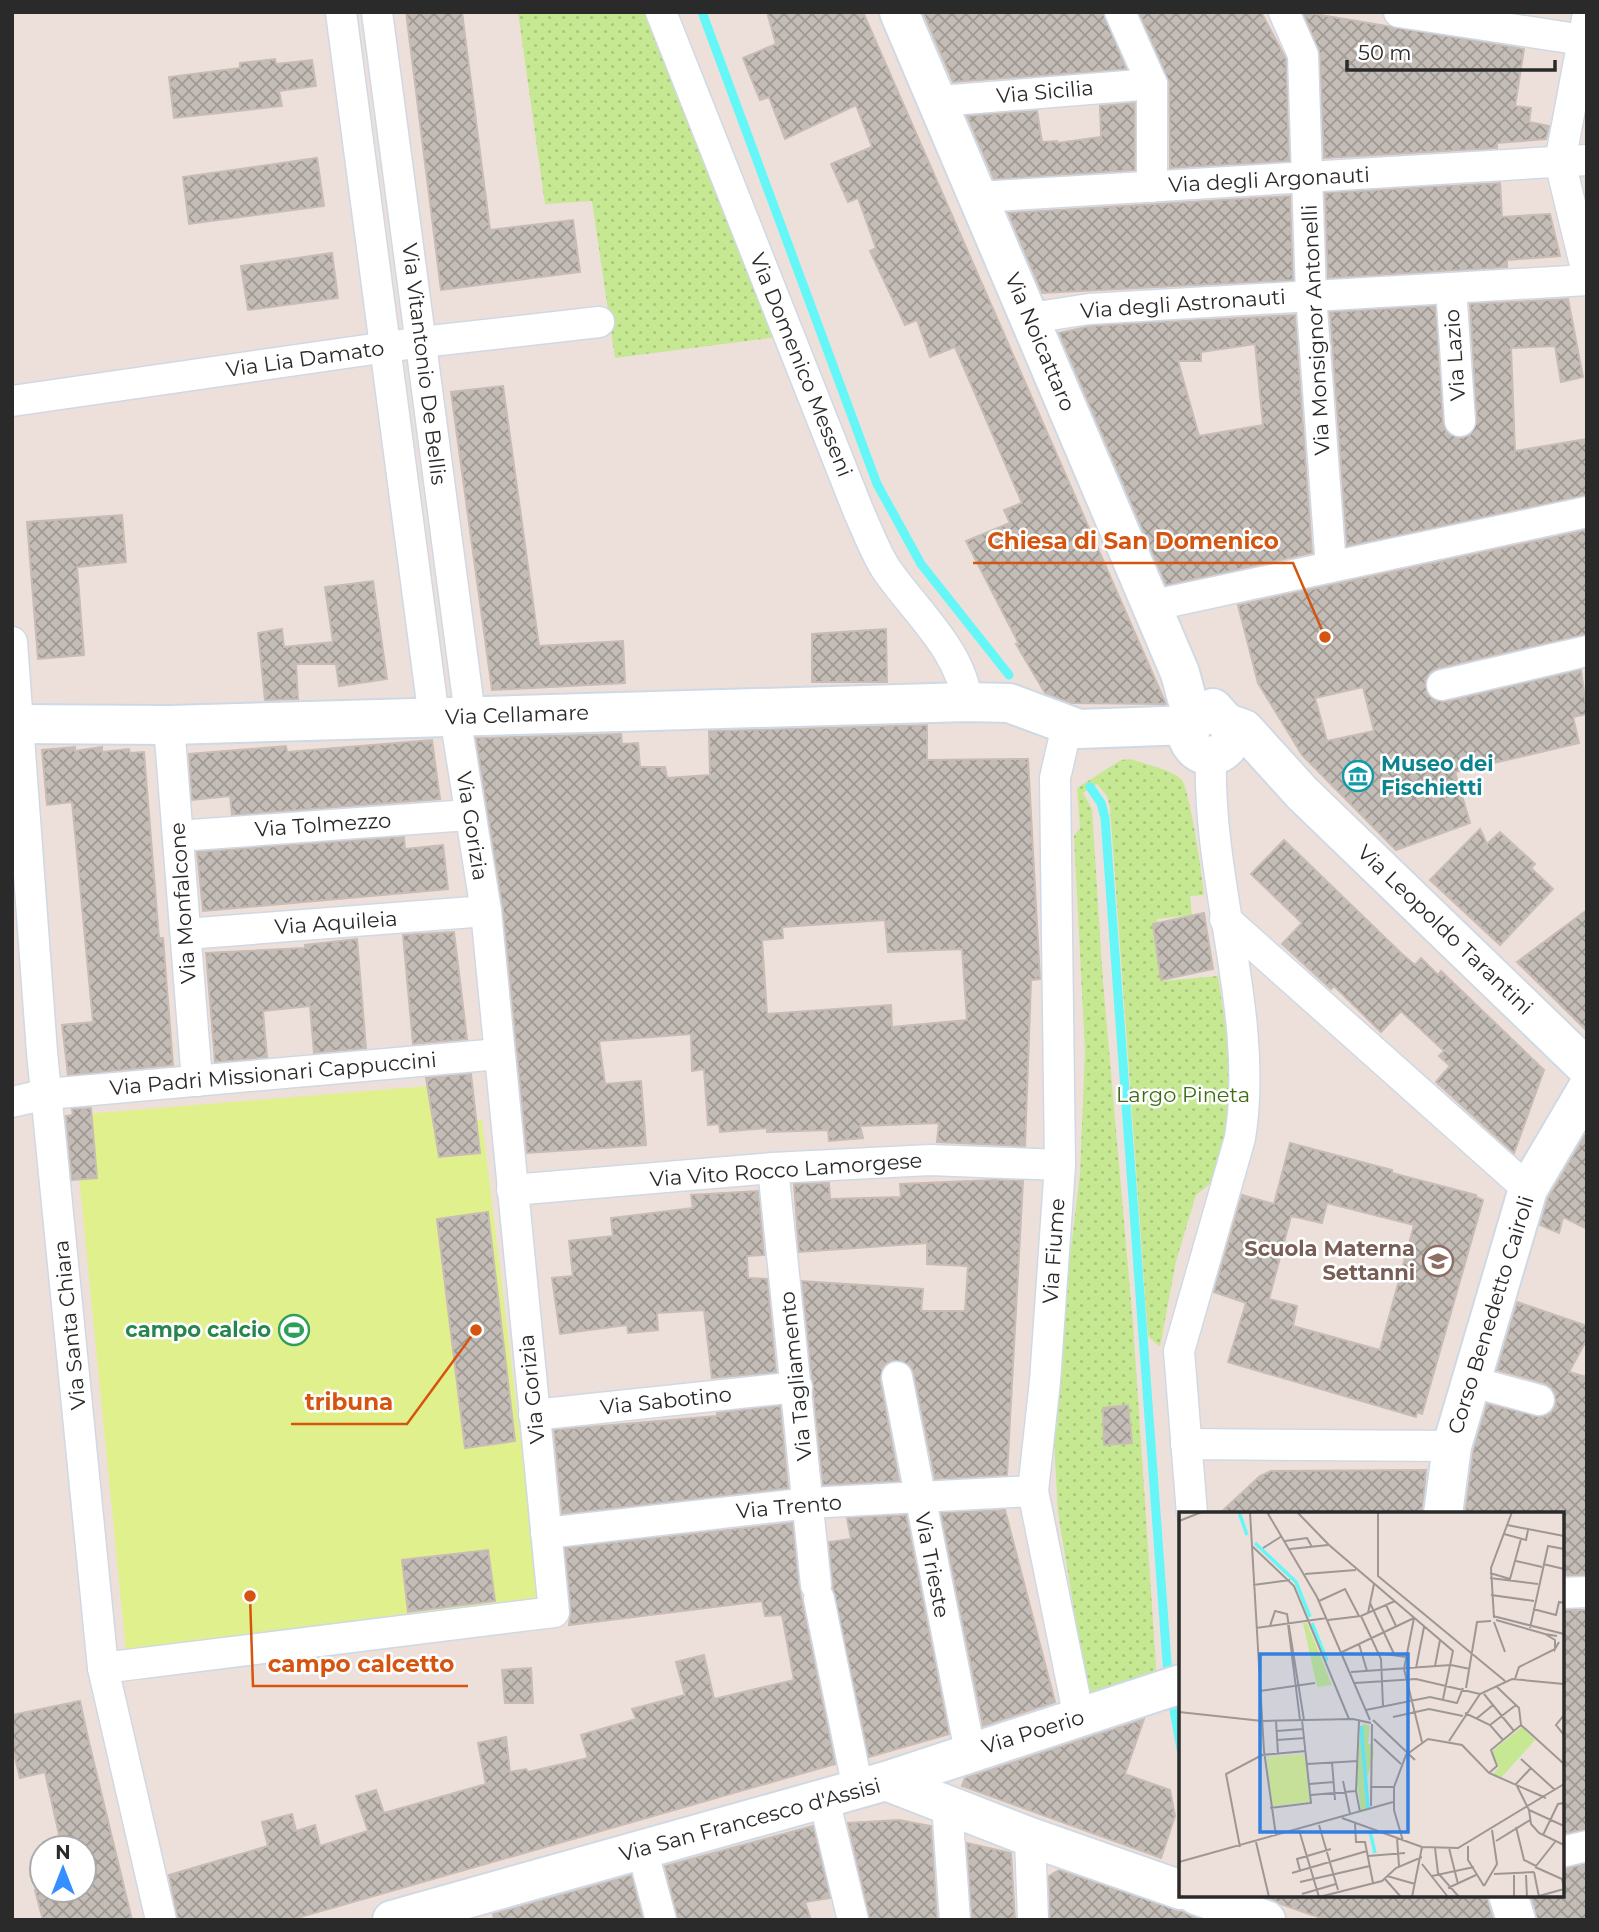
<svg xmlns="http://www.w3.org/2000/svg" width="1599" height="1932" viewBox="0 0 1599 1932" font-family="Montserrat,sans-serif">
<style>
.park{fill:url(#park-dots)}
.pitch{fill:#e0f08d;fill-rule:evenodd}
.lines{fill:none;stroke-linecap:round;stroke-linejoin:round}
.stream{stroke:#65f7f8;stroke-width:9}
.building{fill:url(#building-cross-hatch);stroke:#c8bcb4;stroke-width:2;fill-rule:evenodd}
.street-casing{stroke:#cfd9e4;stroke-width:33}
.secondary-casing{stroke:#cfd9e4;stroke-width:42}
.street{stroke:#fff;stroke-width:30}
.secondary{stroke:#fff;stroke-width:38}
.labels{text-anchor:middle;stroke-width:5;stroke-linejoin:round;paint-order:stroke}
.street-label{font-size:21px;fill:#2a2a2a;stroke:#fff}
.culture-label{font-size:21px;font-weight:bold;fill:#0d838f;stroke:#fff;text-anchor:start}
.park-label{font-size:21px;fill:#3d6c14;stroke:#fff}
.education-label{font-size:21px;font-weight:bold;fill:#785e54;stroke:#fff;text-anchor:end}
.leisure-label{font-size:21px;font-weight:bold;fill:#27864d;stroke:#fff;text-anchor:end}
.inset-river{fill:none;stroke:#65f7f8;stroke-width:3.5}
.inset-road{fill:none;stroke:#9f9794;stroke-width:2}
.view{fill:#3380df;fill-opacity:0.15;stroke:#3380df;stroke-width:3.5}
.inset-edge{fill:none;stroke:#2a2a2a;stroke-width:3.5}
.leader{fill:none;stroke:#d5540f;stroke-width:2.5}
.callout-dot{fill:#d5540f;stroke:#fff;stroke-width:2.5}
.callout-label{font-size:23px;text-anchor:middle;font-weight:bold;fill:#d5540f;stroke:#fff;stroke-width:5;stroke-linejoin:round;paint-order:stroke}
</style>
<defs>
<pattern id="park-dots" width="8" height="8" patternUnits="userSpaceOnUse" patternTransform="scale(1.75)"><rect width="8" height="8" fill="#c6e892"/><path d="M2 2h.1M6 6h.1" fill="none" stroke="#aac77e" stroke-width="1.8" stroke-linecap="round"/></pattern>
<pattern id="building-cross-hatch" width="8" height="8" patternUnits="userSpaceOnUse" patternTransform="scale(1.75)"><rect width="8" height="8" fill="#c4bcb6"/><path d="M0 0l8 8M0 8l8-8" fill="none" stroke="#9f9994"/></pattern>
</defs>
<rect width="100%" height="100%" fill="#ede0da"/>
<g class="park">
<path d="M518 12H649L778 337 615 358 592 201 545 204Z"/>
<path d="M1131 759C1146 765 1168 768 1181 779 1189 785 1203 879 1204 895L1190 896 1192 915 1157 919 1163 981 1218 976 1236 1097 1212 1182 1196 1195 1176 1261 1160 1347 1148 1336 1110 807 1107 796 1097 784 1083 793 1092 809 1103 982 1133 1324 1157 1681 1089 1700 1058 1513 1052 1405 1080 1174 1085 1052 1074 836 1080 828 1077 788 1121 760Z"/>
</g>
<path class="pitch" d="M429 1086 434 1124 482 1120 540 1600 126 1652 73 1115ZM488 1212 515 1440 465 1448 437 1219Z"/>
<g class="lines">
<g class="stream">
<path d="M702 12 877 484 921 564 1009 675"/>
<path d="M1090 787 1101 803 1105 818 1168 1676"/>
<path d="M1172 1699 1181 1749"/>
</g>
</g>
<g class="building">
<path d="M406 12H462L490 230 573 220 580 272 441 290Z"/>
<path d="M767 12H863L1166 704 1071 703 1045 693 1016 644H1019L966 541 1010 523 1004 510 1022 503 955 347 930 357 917 320 905 325 870 251 876 248 858 198 848 202 831 164 872 147 856 105 785 139 769 97 760 100 743 58 776 44Z"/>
<path d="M923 12H1103L1126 69 953 82Z"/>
<path d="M1139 12H1261L1286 59 1289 161 1170 168 1169 82Z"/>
<path d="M1303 12 1524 49 1515 106 1531 108 1529 122 1549 126 1546 139 1497 143V148L1324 158 1320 54Z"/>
<path d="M275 59 276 64 312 60 316 86 279 91 282 106 174 118 169 77 240 68V63Z"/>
<path d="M1135 103V170L994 179 967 116 1037 111 1042 142 1057 141V143L1101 137 1100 106Z"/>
<path d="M317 158 324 206 189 224 183 177Z"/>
<path d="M1500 183 1502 217 1550 214 1560 256 1507 260V267L1328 278 1325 193Z"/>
<path d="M1290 196 1293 280 1042 293 1008 213Z"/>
<path d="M332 253 338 298 248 310 241 266Z"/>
<path d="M1568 299 1583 377 1561 382 1555 346 1511 348 1515 451 1587 439V495L1347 546 1330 312 1435 306 1443 422 1446 431 1460 438 1470 435 1477 421 1470 304Z"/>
<path d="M1295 315 1312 553 1166 585 1059 333 1091 326ZM1255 344 1263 425 1199 436 1178 361H1201V352Z"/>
<path d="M503 386 539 646 623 641 625 683 492 690 451 392Z"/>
<path d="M122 515 126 562 77 567 84 655 38 659 27 522Z"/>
<path d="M1587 530V634L1438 668 1430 673 1425 681 1429 696 1445 702 1581 670 1587 714 1573 717 1579 743 1455 772 1470 823 1396 850 1302 755 1258 683 1238 605ZM1363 687 1374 731 1327 741 1315 698Z"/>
<path d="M373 581 387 679 339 686 336 664H296L298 699 265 700 258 633 282 629 284 647 333 642 325 587Z"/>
<path d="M886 629 887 682H812V634Z"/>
<path d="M927 725V760L1028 759 1040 979 1031 980 1025 1146 937 1142 939 1123 860 1126 863 1138 829 1141 828 1130 767 1132V1128L720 1132 719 1124 708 1125 704 1069 692 1071 691 1034 599 1041 605 1084 641 1081 646 1145 527 1153 503 909 476 738 621 734 622 744 638 743 640 767H665L667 778 710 775 709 731ZM885 920 888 952 962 949 967 1020 892 1027 891 1005 767 1014 762 940 783 938 782 927Z"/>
<path d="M432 740 440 799 232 815 230 796 192 800 189 754 286 746 287 752Z"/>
<path d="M75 747V751L102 747V752L129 749 130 753 144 752 159 938H163L173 1065 68 1075 62 1025 93 1022 72 802 47 805 42 750Z"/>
<path d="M1480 829 1487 844 1500 832 1535 864 1531 868 1553 889 1500 945 1430 880Z"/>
<path d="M404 837 405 849 443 845 448 889 203 911 197 852Z"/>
<path d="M1284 840 1402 954 1415 965 1421 958 1438 975 1441 971 1544 1070 1514 1153 1436 1082 1450 1066 1439 1056 1444 1051 1401 1011 1381 1032 1334 986 1331 989 1282 944 1302 923 1251 874Z"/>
<path d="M1587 910V1031L1517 962Z"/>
<path d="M1204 913 1213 969 1161 980 1153 924Z"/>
<path d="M454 932 467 1039 413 1044 403 935Z"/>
<path d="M357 939 366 1048 314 1053 310 1006 263 1011 267 1057 215 1062 206 953 305 948V945Z"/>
<path d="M471 1074 480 1153 439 1157 426 1078Z"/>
<path d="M91 1108 97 1178 72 1180 66 1116 73 1115 72 1109Z"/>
<path d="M1587 1132V1229L1563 1217 1559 1233 1540 1225 1548 1198Z"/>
<path d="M1290 1143 1392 1170V1173L1476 1195V1197L1483 1200 1422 1414 1417 1412 1416 1417 1228 1362 1246 1303 1214 1292 1242 1195 1274 1204ZM1327 1203 1414 1225 1380 1350 1293 1326 1297 1306 1269 1299 1291 1216 1322 1223Z"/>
<path d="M995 1180 1023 1181 1007 1475 935 1479 914 1374 910 1365 894 1360 885 1364 880 1380 899 1481 823 1485 802 1281 923 1289 921 1311H965L968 1266 927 1264V1243L799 1252 794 1184 829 1183 830 1199 901 1197 900 1184Z"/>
<path d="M758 1191 764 1255 747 1256 748 1278 767 1279 776 1372 712 1378 704 1310 657 1313 658 1330 628 1333 627 1325 560 1334 552 1278 573 1276 569 1241 613 1236 611 1218 693 1208 691 1195Z"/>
<path d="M488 1212 515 1441 465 1448 437 1219Z"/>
<path d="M1517 1302 1587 1326V1339L1569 1372 1587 1377V1575H1562V1514H1465L1473 1451 1487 1404 1543 1417 1551 1413 1556 1404 1552 1388 1544 1383 1497 1370Z"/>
<path d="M1128 1405 1132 1443 1104 1445 1103 1408Z"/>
<path d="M780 1406 788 1488 562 1514 554 1430 717 1416V1413Z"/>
<path d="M1426 1470 1422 1514H1219L1260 1476 1271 1471Z"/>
<path d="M1005 1510 1055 1702 983 1726 941 1513Z"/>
<path d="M906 1515 949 1734 869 1757 833 1588 829 1542 851 1539 847 1518Z"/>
<path d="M792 1523 799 1587 835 1764 290 1920H178L169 1875 268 1846 262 1822 292 1814 296 1831 315 1825 320 1846 368 1831 356 1796 376 1790 384 1813 486 1784 478 1743 506 1737 510 1772 526 1769 528 1772 588 1758 581 1735 636 1719 632 1709 685 1695 676 1662 704 1655 714 1699 794 1680 782 1615 765 1616 762 1601 569 1625 571 1610 565 1548Z"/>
<path d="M488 1550 495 1601 408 1612 402 1560Z"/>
<path d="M1562 1610H1587V1829L1562 1834Z"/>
<path d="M531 1668 533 1703H505L502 1670Z"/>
<path d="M80 1701 88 1738 132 1920H43L35 1890H84V1848H62L45 1772 20 1778 12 1746V1715Z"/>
<path d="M1144 1719 1125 1774 1170 1790 1175 1816 1161 1858 962 1786 965 1778Z"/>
<path d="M899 1820 931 1826 937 1920H870L848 1823Z"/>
<path d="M813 1826 830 1898 805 1902 811 1920H678L665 1866Z"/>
<path d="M967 1843 1011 1853 1015 1920H972Z"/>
<path d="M1587 1864V1920H1537L1531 1895H1562V1869Z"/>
<path d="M1059 1870 1182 1911 1200 1920H1050L1049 1876Z"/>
<path d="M631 1875 643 1920H494L493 1914Z"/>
<path d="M1265 1895H1487L1493 1920H1326L1281 1904Z"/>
</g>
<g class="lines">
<g class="street-casing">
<g id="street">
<path d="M341 12 434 718"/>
<path d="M377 12 470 715"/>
<path d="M661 12 858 510C867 530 875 552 886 569 914 610 962 651 967 702"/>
<path d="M1120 12 1152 84V187"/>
<path d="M1284 12 1303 55 1311 295 1331 567"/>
<path d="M1399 12 1583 40"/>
<path d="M1587 19 1560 162 1587 273"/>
<path d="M939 101 1152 84"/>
<path d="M979 197 1587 160"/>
<path d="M1451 288 1460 421"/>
<path d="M1031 318 1089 309 1587 280"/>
<path d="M12 401 422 342 599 322"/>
<path d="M1150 606 1587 512"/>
<path d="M12 642 42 1052 103 1668 161 1920"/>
<path d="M1442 685 1587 651"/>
<path d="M169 725 197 1081"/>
<path d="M1067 726 1055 778 1060 1165 1045 1381 1033 1491 1079 1718"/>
<path d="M178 836 468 815"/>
<path d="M1225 919 1528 1189"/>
<path d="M186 934 486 911"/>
<path d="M12 1102 47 1094 499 1054"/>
<path d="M773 1168 816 1585"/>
<path d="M512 1190 773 1168 930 1160 1060 1165"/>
<path d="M897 1377 970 1752"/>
<path d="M1473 1382 1539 1400"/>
<path d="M534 1415 797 1387"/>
<path d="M1186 1444 1452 1446"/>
<path d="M1192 1514 1179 1351 1240 1138C1260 1016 1207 883 1211 757"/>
<path d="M546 1533 809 1503 1033 1491"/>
<path d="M1562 1593 1587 1592"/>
<path d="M819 1599 858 1789"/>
<path d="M103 1668 554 1612 486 911 455 716"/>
<path d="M824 1799 853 1920"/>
<path d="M947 1805 955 1920"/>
<path d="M1030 1837 1033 1920"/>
<path d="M642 1849 661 1920"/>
<path d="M1562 1852 1587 1846"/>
</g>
</g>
<g class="secondary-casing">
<g id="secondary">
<path d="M899 12 1180 673 1193 721"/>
<path d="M1209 713 1193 721 1188 739C1198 762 1222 760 1232 740L1230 727 1213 708"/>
<path d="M1227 723 1244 729 1302 793 1587 1068"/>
<path d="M12 724 169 725 967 702 1009 703 1079 729 1190 725"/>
<path d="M1443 1514 1452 1446 1528 1189 1587 1089"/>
<path d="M886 1781 1030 1837 1181 1890"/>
<path d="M1196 1895 1266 1920"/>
<path d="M1508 1895 1516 1920"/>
<path d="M392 1920 886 1781 1181 1684"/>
</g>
</g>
<use href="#street" class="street"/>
<use href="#secondary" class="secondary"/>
</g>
<defs>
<g id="museum-ring" transform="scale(1.575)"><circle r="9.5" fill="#fff" stroke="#0f9aa8" stroke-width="1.5"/><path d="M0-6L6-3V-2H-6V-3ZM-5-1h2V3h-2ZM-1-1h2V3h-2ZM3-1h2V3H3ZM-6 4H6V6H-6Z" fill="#0f9aa8"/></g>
<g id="school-ring" transform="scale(1.575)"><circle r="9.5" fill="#fff" stroke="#8d6e63" stroke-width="1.5"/><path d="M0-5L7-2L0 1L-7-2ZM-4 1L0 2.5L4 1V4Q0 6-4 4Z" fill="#8d6e63"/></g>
<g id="stadium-ring" transform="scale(1.575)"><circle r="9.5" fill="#fff" stroke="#2e9e5b" stroke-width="1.5"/><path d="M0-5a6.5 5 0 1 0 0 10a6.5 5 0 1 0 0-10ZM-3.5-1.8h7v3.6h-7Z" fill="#2e9e5b"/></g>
</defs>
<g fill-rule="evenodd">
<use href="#museum-ring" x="1358" y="776"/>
<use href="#school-ring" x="1438" y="1261"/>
<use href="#stadium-ring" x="294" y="1330"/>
</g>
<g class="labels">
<g class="street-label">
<text transform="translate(1045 92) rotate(-5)" y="7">Via Sicilia</text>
<text transform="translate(1269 180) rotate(-3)" y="7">Via degli Argonauti</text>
<text transform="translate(1183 304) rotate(-4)" y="7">Via degli Astronauti</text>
<text transform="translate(1316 330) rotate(-93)" y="7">Via Monsignor Antonelli</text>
<text transform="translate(1040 342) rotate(67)" y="7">Via Noicattaro</text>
<text transform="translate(1455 355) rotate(-94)" y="7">Via Lazio</text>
<text transform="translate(305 359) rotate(-8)" y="7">Via Lia Damato</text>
<text transform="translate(424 364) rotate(83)" y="7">Via Vitantonio De Bellis</text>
<text transform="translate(801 365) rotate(68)" y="7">Via Domenico Messeni</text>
<text transform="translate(517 715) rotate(-2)" y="7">Via Cellamare</text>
<text transform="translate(323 825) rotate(-4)" y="7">Via Tolmezzo</text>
<text transform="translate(472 826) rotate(81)" y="7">Via Gorizia</text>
<text transform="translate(183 903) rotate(-94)" y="7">Via Monfalcone</text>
<text transform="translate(336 923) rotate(-4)" y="7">Via Aquileia</text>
<text transform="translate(1445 930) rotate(44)" y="7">Via Leopoldo Tarantini</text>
<text transform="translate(273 1074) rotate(-5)" y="7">Via Padri Missionari Cappuccini</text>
<text transform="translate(786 1170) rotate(-4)" y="7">Via Vito Rocco Lamorgese</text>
<text transform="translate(1054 1251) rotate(-86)" y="7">Via Fiume</text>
<text transform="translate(1491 1315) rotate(-73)" y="7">Corso Benedetto Cairoli</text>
<text transform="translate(70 1325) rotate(-96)" y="7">Via Santa Chiara</text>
<text transform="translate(796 1376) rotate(-96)" y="7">Via Tagliamento</text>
<text transform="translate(532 1389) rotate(-96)" y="7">Via Gorizia</text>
<text transform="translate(666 1401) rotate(-6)" y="7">Via Sabotino</text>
<text transform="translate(789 1507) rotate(-5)" y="7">Via Trento</text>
<text transform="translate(932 1565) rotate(79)" y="7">Via Trieste</text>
<text transform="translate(1033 1732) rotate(-17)" y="7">Via Poerio</text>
<text transform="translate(750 1820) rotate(-15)" y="7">Via San Francesco d'Assisi</text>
</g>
<g class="culture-label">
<text x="1381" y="771">Museo dei<tspan x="1381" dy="24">Fischietti</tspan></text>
</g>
<g class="park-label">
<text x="1183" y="1102">Largo Pineta</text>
</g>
<g class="education-label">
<text x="1415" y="1256">Scuola Materna<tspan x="1415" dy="24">Settanni</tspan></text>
</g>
<g class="leisure-label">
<text x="271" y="1337">campo calcio</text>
</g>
</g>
<g transform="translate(1179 1512)">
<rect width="385" height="385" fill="#ede0da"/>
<path d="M124 111H128L153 173 138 175ZM185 212 191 214 189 232H194L195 243 188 266 182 214 188 297 182 299 178 272 181 215ZM343 215 356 228 322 266 314 262 320 255 312 240Z" fill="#c6e892"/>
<path d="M121 242 126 245 131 290 93 294 88 245Z" fill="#e0f08d"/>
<path class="inset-river" d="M60 0 68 23M76 31 117 70 131 105M133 111 148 149M182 214 189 296M191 319 196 341"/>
<path class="inset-road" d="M71 0 85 239 97 324M88 0 138 85 191 208M118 0 150 33 274 139 264 187M199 0V64L326 169M0 9 23 0M328 13 385 24M325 22 347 28 349 18M106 29 128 26 133 35M73 34 115 74 170 207M84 36 103 24M111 37 149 33M337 49 363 55M364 52 385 57M311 61 331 67 342 27M126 62 177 58M311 66 359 72M74 73 111 68M312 83 355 89M140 89 166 77 180 104M191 91 216 144M207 93 217 114M354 97 377 103 380 90 385 91M189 101 195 72M182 104 202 147 204 194M314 104 385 122M235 106 225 157 243 230M315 106 312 56 333 0M149 108 182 104 216 89M317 108 366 122M315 110 326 140M109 112 121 208M91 114 96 99 108 102 125 208M77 116 148 106M351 116 369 34 385 37M378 124 366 122 376 128V137L380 130M180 132 188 159M163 140 235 106M199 141 227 145M256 154 261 128M237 156 245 115M172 160 272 153 291 157M336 167 340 155 376 137M176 171 237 167 301 182M318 175 340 196 342 213M287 176 298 110 312 109M81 179 136 171M305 182 335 219M187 198 251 185 278 191 284 176M0 200 83 209 174 207 192 211M286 201 311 213 324 228M385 203 377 213 385 223M214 205 250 197 284 204M297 207 314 193M194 208 236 248M97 209 99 242M180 209 177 279 181 300M311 213 337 193M342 213 385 252M98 219 124 217M195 227 222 252M98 228 126 226M270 229 301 182 333 167 385 172M342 247 376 278M153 250 156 288M128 252 179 249M310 261 318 254 312 238 342 213M164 269 171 302M130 272 155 270M336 273 352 256M338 274 350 298 385 314M191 275H215M132 283 177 279M192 294 193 212M91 296 132 291 123 208M350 298 352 312 360 321 385 333M163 306 243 335 279 336 385 272M176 311 177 330H186L194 371M140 313 159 378M337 315 345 348 357 354M120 318 140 385M364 323 379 292 385 291M218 326 220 354M224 329 215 298V275L227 243 249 227 283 233 310 261 367 286M317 329 351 308M77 330 90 385M289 334V348L305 374M61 335 47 262 83 243 127 239M256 336 259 361 280 385M270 336 279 372M189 344 226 341M0 350 214 290M243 352 269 385M357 354 376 330M356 355 383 367 385 377M121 358 118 347 152 337M355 360 360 385M113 361 188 339M315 362 355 360M347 363 348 385M208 364 236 372M253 364 295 355M206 367 222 385M121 370 191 354M305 374 318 352 313 318M269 376 297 363M123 382 157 372M360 384 385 377M140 385 203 369 217 356 243 345M233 385 243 335M335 385V363"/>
<path class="view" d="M81 142H229V320H81Z"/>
<rect width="385" height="385" class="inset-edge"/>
</g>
<path class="leader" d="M1325 637L1293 563H973M476 1330L407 1424H291M250 1596L253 1686H468"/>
<g class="callout-dot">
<circle cx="1325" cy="637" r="7"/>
<circle cx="476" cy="1330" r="7"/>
<circle cx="250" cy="1596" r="7"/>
</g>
<g class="callout-label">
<text x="1133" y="549">Chiesa di San Domenico</text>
<text x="349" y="1410">tribuna</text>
<text x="361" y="1672">campo calcetto</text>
</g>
<rect width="1599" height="1932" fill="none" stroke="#2a2a2a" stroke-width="28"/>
<g transform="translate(63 1869)"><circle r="33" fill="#ffffff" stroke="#aaaaaa" stroke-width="2"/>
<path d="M0-5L12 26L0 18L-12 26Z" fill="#358fff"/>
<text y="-10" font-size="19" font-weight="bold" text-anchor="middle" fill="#2a2a2a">N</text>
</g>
<path d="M1347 60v10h208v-10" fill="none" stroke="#2a2a2a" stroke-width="3.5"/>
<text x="1358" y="60" font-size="21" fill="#2a2a2a" stroke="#ffffff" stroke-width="5" paint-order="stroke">50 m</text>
</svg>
